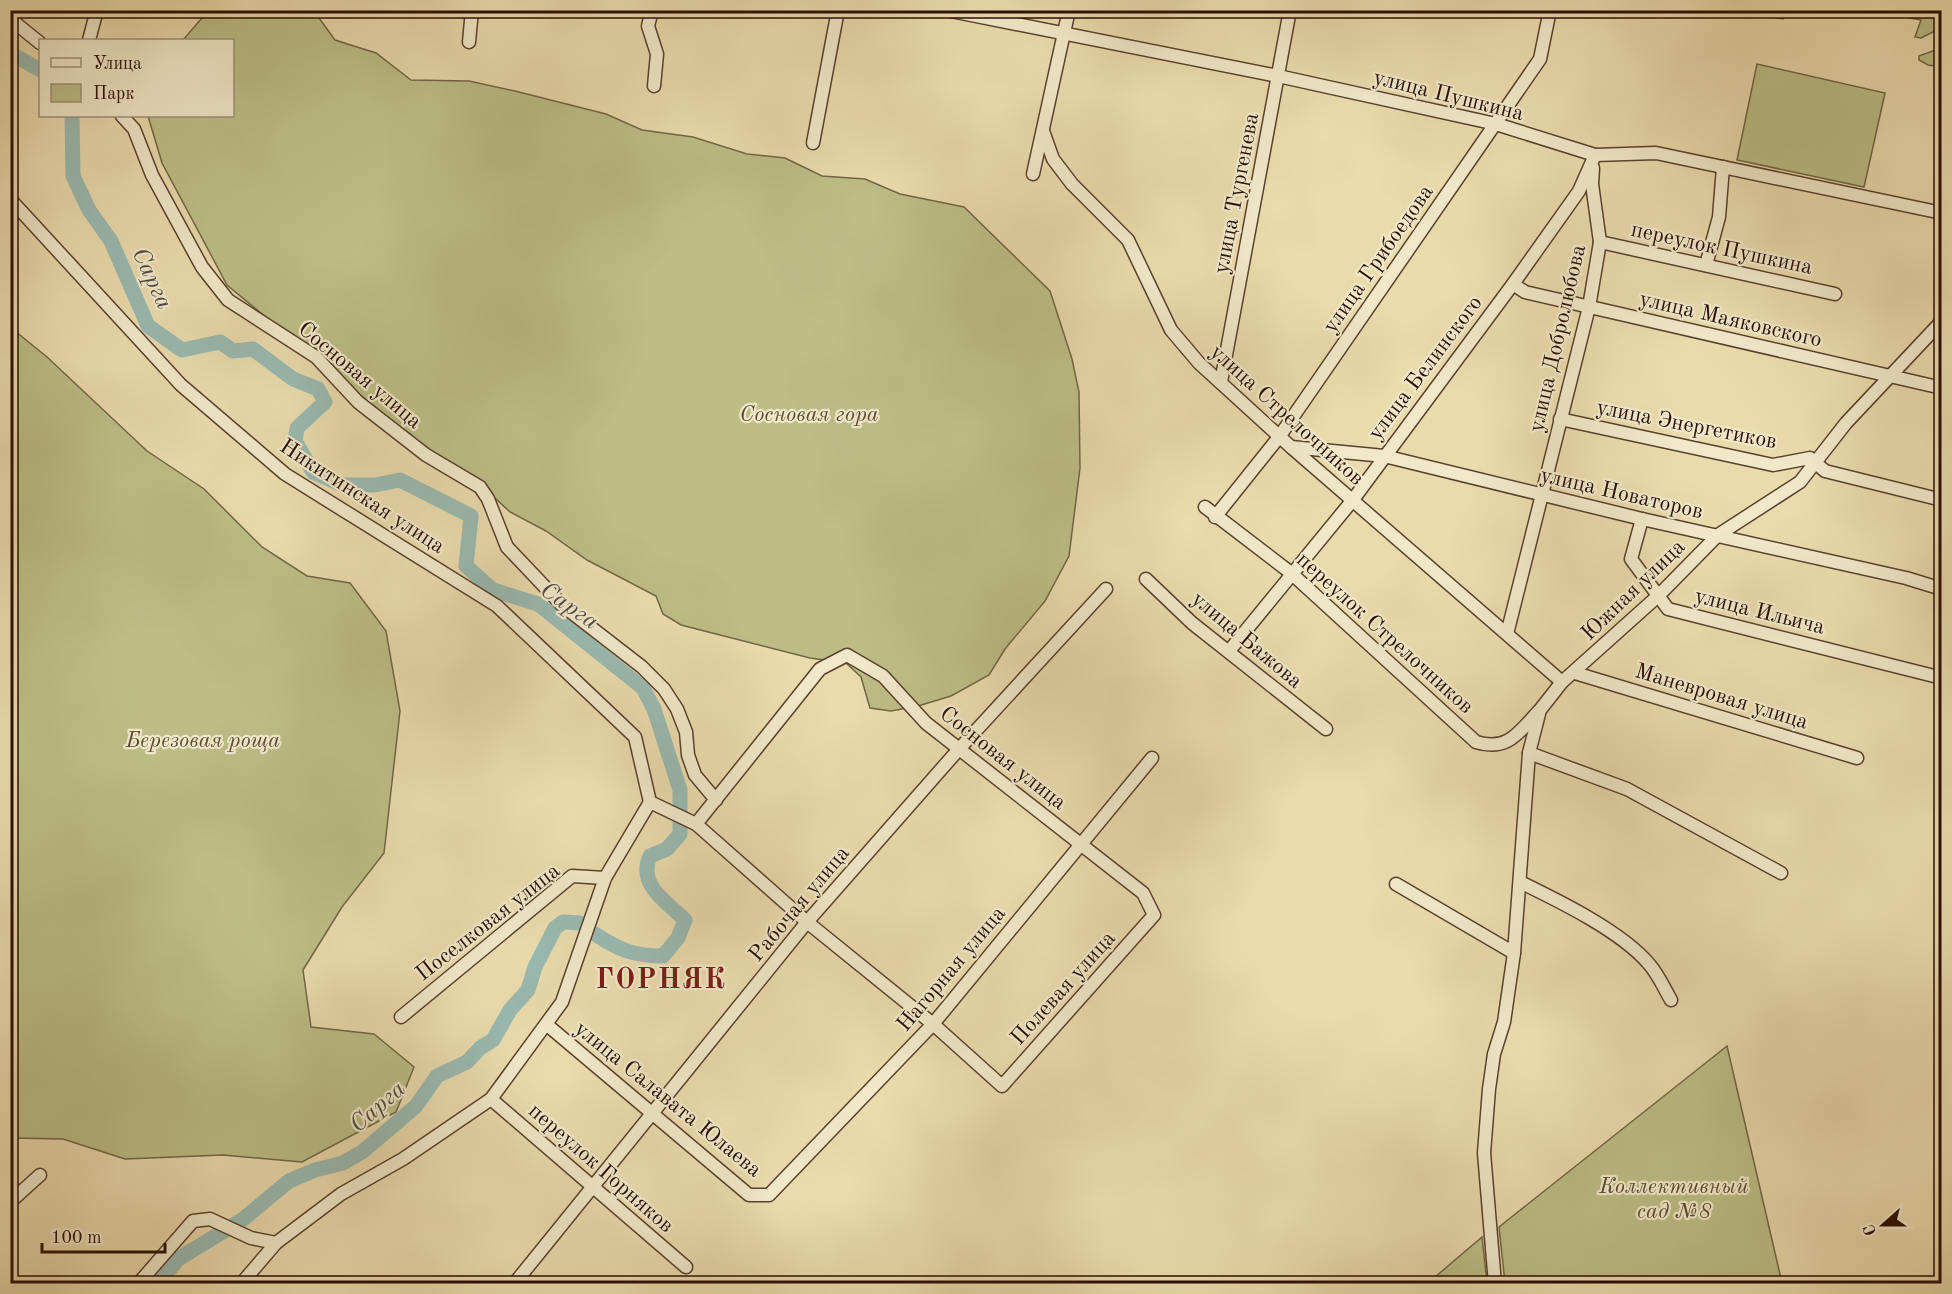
<svg xmlns="http://www.w3.org/2000/svg" width="1952" height="1294" viewBox="0 0 1952 1294" font-family="'Old Standard TT',serif">
<style>
.green{fill:#bcbe86;stroke:#726645;stroke-width:1.5}
.lines{fill:none;stroke-linecap:round;stroke-linejoin:round}
.river{stroke:#99bab1;stroke-width:15}
.minor-casing{stroke:#59412e;stroke-width:15}
.minor{stroke:#f1e8ca;stroke-width:12}
.labels{text-anchor:middle;stroke-width:4.5;stroke-linejoin:round;paint-order:stroke}
.street-label{font-size:22px;fill:#290e04;stroke:#f1e8ca}
.park-label{font-size:22px;font-style:italic;fill:#5c4c32;stroke:#f1e8ca}
.water-label{font-size:24px;font-style:italic;fill:#504a41;stroke:#f1e8ca}
.district-label{font-size:28px;font-weight:bold;letter-spacing:1.5px;fill:#7a1f14;stroke:#f1e8ca}
</style>
<rect width="100%" height="100%" fill="#eadbad"/>
<filter id="stains"><feTurbulence type="fractalNoise" baseFrequency=".00333" numOctaves="4"/><feColorMatrix values="0 0 0 0 .2 0 0 0 0 .09 0 0 0 0 .02 0 0 0 .5 -.17"/></filter>
<radialGradient id="worn" r=".72"><stop offset=".6" stop-color="#630" stop-opacity="0"/><stop offset="1" stop-color="#630" stop-opacity=".3"/></radialGradient>
<g class="green">
<path d="M208 11H314L335 40 376 53 411 80 469 81 515 91 606 114 642 130 693 137 747 154 785 158 822 176 865 179 900 194 964 207 1050 291 1072 359 1079 392 1080 468 1069 556 1045 601 1005 649 989 675 951 696 918 706 891 711 870 708 861 677 846 663 810 658 681 625 663 614 656 596 587 560 546 531 510 512 468 473 423 447 227 285 162 163 148 116H232V40H183Z"/>
<path d="M1741 11H1786L1783 19Z"/>
<path d="M1873 11H1941V28L1921 38 1915 37 1921 20Z"/>
<path d="M1938 49 1941 50V67L1928 65 1919 60V56Z"/>
<path d="M1757 64 1885 93 1864 187 1737 160Z"/>
<path d="M10 327 47 357 147 451 204 489 262 547 307 576 350 583 386 631 400 711 384 853 342 907 303 970 311 1027 374 1034 414 1067 396 1112 302 1162 223 1155 125 1159 63 1139 11 1138Z"/>
<path d="M1727 1046 1782 1283H1505L1499 1227Z"/>
<path d="M1482 1237 1487 1283H1428Z"/>
</g>
<g class="lines">
<g class="river">
<path d="M10 53 40 70"/>
<path d="M72 116 73 176 89 210 111 241 148 326 182 350 220 342 233 351 253 349 293 379 318 389 325 402 297 428 295 441 313 472 343 485H375L400 480 471 516 466 566 493 590 538 604 643 688 654 709 680 790V834L667 849 650 856C637 885 667 902 685 920L678 938 663 956C634 956 619 950 595 934"/>
<path d="M158 1284 178 1259 242 1220 289 1181 315 1170 343 1163 362 1152 388 1130 416 1106 437 1076 467 1062 480 1048 493 1040 510 1010 528 990 535 967 555 928 563 922 580 923"/>
</g>
<g class="minor-casing">
<g id="minor">
<path d="M16 10 14 22 40 43"/>
<path d="M652 10 648 26 657 54 654 86"/>
<path d="M946 10 1278 76 1496 124 1595 155 1656 153 1942 213"/>
<path d="M89 40 97 10"/>
<path d="M469 42 472 10"/>
<path d="M122 116 134 129 152 175 202 267 228 300 316 357 358 402 426 455 480 487 488 499 507 547 562 605 642 667 664 689 677 709 686 732 688 755 695 775 716 800"/>
<path d="M1043 131 1053 159 1072 184 1128 240 1171 330 1199 363 1291 447 1562 682"/>
<path d="M813 143 838 10"/>
<path d="M1033 174 1069 10"/>
<path d="M10 199 181 385 285 474 497 606 635 737 650 802"/>
<path d="M1600 242 1835 294"/>
<path d="M1706 265 1719 217 1723 167"/>
<path d="M1513 284 1525 292 1942 388"/>
<path d="M1221 382 1290 10"/>
<path d="M1560 419 1773 465 1810 458 1825 471 1942 500"/>
<path d="M1291 447 1384 456 1642 519 1906 578 1942 589"/>
<path d="M1205 507 1291 573 1476 742C1508 752 1519 732 1539 711"/>
<path d="M1215 517 1279 437 1540 59 1550 10"/>
<path d="M1642 519 1631 559 1668 609 1942 678"/>
<path d="M1146 579 1192 623 1326 729"/>
<path d="M1507 634 1589 307 1600 242 1592 184 1593 168"/>
<path d="M1229 651 1352 501 1513 284 1579 191 1595 155"/>
<path d="M1575 673 1857 758"/>
<path d="M1529 753 1627 789 1781 873"/>
<path d="M650 802 696 824 807 922 933 1024 1002 1086 1154 915 1143 893 926 723 883 676 847 655 820 669 696 824"/>
<path d="M1520 882C1559 901 1621 931 1649 964 1658 974 1664 988 1671 1000"/>
<path d="M1396 884 1514 953"/>
<path d="M401 1017 572 876 605 878"/>
<path d="M546 1024 749 1195H769L933 1024 1152 758"/>
<path d="M491 1099 686 1267"/>
<path d="M10 1202 40 1175"/>
<path d="M138 1284 193 1221 210 1219 251 1238 276 1243"/>
<path d="M241 1284 276 1243 341 1194 403 1159 491 1099 562 1002 605 878 650 802"/>
<path d="M514 1284 807 922 959 749 1106 589"/>
<path d="M1495 1284 1484 1153 1489 1089 1494 1054 1504 1022 1514 953 1529 753 1540 710 1562 682 1658 596 1718 535 1800 482 1846 423 1942 321"/>
</g>
</g>
<use href="#minor" class="minor"/>
</g>
<g class="labels">
<g class="street-label">
<text transform="translate(1449 94) rotate(14)" y="8">улица Пушкина</text>
<text transform="translate(1235 193) rotate(-79)" y="8">улица Тургенева</text>
<text transform="translate(1722 247) rotate(12)" y="8">переулок Пушкина</text>
<text transform="translate(1377 258) rotate(-55)" y="8">улица Грибоедова</text>
<text transform="translate(1731 318) rotate(13)" y="8">улица Маяковского</text>
<text transform="translate(1556 338) rotate(-77)" y="8">улица Добролюбова</text>
<text transform="translate(1424 367) rotate(-53)" y="8">улица Белинского</text>
<text transform="translate(361 374) rotate(40)" y="8">Сосновая улица</text>
<text transform="translate(1288 414) rotate(42)" y="8">улица Стрелочников</text>
<text transform="translate(1687 423) rotate(11)" y="8">улица Энергетиков</text>
<text transform="translate(1622 492) rotate(13)" y="8">улица Новаторов</text>
<text transform="translate(363 495) rotate(33)" y="8">Никитинская улица</text>
<text transform="translate(1632 589) rotate(-44)" y="8">Южная улица</text>
<text transform="translate(1760 610) rotate(14)" y="8">улица Ильича</text>
<text transform="translate(1386 632) rotate(42)" y="8">переулок Стрелочников</text>
<text transform="translate(1248 639) rotate(40)" y="8">улица Бажова</text>
<text transform="translate(1722 695) rotate(17)" y="8">Маневровая улица</text>
<text transform="translate(1004 757) rotate(38)" y="8">Сосновая улица</text>
<text transform="translate(798 903) rotate(-50)" y="8">Рабочая улица</text>
<text transform="translate(487 921) rotate(-38)" y="8">Поселковая улица</text>
<text transform="translate(950 968) rotate(-50)" y="8">Нагорная улица</text>
<text transform="translate(1062 987) rotate(-48)" y="8">Полевая улица</text>
<text transform="translate(669 1098) rotate(39)" y="8">улица Салавата Юлаева</text>
<text transform="translate(602 1167) rotate(41)" y="8">переулок Горняков</text>
</g>
<g class="park-label">
<text x="809" y="421">Сосновая гора</text>
<text x="203" y="747">Березовая роща</text>
<text x="1674" y="1193">Коллективный<tspan x="1674" dy="25">сад №8</tspan></text>
</g>
<g class="water-label">
<text transform="translate(153 278) rotate(65)" y="8">Сарга</text>
<text transform="translate(570 605) rotate(35)" y="8">Сарга</text>
<text transform="translate(377 1106) rotate(-41)" y="8">Сарга</text>
</g>
<g class="district-label">
<text x="661" y="988">ГОРНЯК</text>
</g>
</g>
<rect width="1952" height="1294" fill="none" stroke="#eadbad" stroke-width="36"/>
<rect x="12" y="12" width="1928" height="1270" fill="none" stroke="#290e04" stroke-width="3"/>
<rect x="18" y="18" width="1916" height="1258" fill="none" stroke="#290e04" stroke-width="1.5"/>
<rect x="39" y="39" width="195" height="78" fill="#f1e8ca" stroke="#a1917b" stroke-width="1.5"/>
<rect x="51" y="58" width="30" height="9" fill="#f1e8ca" stroke="#a1917b" stroke-width="1.5"/>
<text x="93" y="69" font-size="18" fill="#290e04">Улица</text>
<rect x="51" y="84" width="30" height="18" fill="#bcbe86" stroke="#a1917b" stroke-width="1.5"/>
<text x="93" y="99" font-size="18" fill="#290e04">Парк</text>
<g transform="translate(1883 1225) rotate(249)" stroke="#f1e8ca" stroke-width="4.5" paint-order="stroke">
<path d="M0-4.5L10 22L0 15L-10 22Z" fill="#290e04"/>
<text y="-9" font-size="16" font-weight="bold" text-anchor="middle" fill="#290e04">С</text>
</g>
<path d="M42 1243v9h123v-9" fill="none" stroke="#290e04" stroke-width="3"/>
<text x="51" y="1243" font-size="18" fill="#290e04" stroke="#f1e8ca" stroke-width="4.5" paint-order="stroke">100 m</text>
<rect width="100%" height="100%" filter="url(#stains)"/>
<rect width="100%" height="100%" fill="url(#worn)"/>
</svg>
